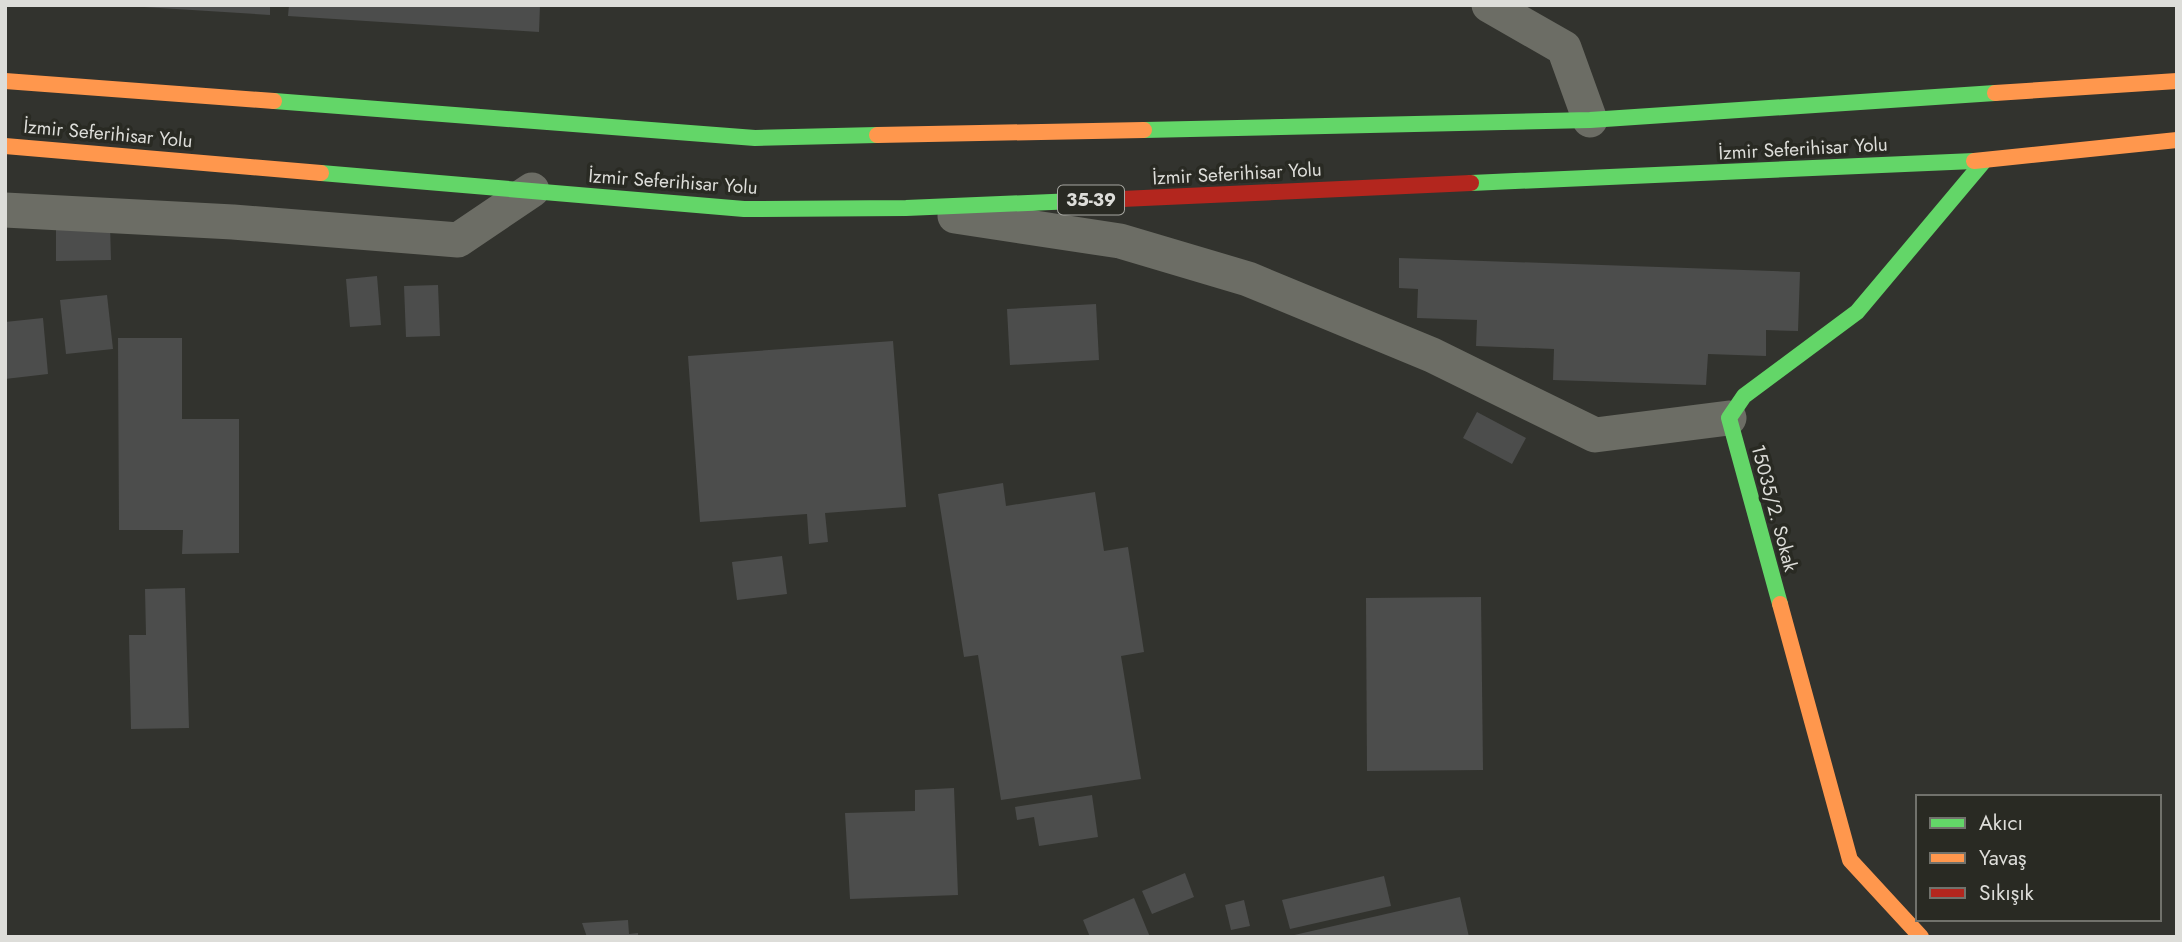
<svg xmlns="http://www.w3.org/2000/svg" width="2182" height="942" viewBox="0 0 2182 942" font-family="Jost,sans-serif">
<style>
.building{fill:#4c4d4c}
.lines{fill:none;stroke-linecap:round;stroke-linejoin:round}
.street{stroke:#6c6d65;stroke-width:35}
.fast{stroke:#63d668;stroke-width:16}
.slow{stroke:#ff974d;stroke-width:16}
.jam{stroke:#b3261e;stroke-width:16}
.labels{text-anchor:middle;stroke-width:7;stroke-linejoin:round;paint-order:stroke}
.shield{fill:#292a23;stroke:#a7a7a2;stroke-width:2}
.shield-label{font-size:18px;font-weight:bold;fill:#ddddd9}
.street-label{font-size:19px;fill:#ddddd9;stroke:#292a23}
</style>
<rect width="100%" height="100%" fill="#32332e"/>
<g class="building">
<path d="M145 5H270V15L144 7Z"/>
<path d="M289 5H540L539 32 288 16Z"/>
<path d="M56 224H110L111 260 56 261Z"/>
<path d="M1399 258 1800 272 1798 331 1766 330V356L1708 354 1706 385 1553 380 1554 349 1476 346 1477 320 1417 318 1418 289 1399 288Z"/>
<path d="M377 276 381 325 350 327 346 279Z"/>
<path d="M438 285 440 336 406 337 404 286Z"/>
<path d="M107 295 113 349 66 354 60 300Z"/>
<path d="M1096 304 1099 360 1010 365 1007 309Z"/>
<path d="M43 318 48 374 5 379V322Z"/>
<path d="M118 338H182V419H239V553L182 554 183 530H119Z"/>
<path d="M893 341 906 507 825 513 828 542 809 544 807 514 700 522 688 356Z"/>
<path d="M1477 412 1526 438 1512 464 1463 438Z"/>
<path d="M1003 483 1006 506 1095 492 1104 551 1128 547 1144 652 1121 656 1141 779 1001 800 978 655 964 657 938 494Z"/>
<path d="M782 556 787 594 737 600 732 562Z"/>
<path d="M185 588 189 728 131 729 129 635H146L145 589Z"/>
<path d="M1481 597 1483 770 1367 771 1366 598Z"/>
<path d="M954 788 958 895 850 899 845 813 915 811V790Z"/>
<path d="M1092 795 1098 837 1039 846 1034 817 1017 820 1015 807Z"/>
<path d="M1185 873 1194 897 1152 914 1142 891Z"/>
<path d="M1384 876 1391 906 1290 929 1282 900Z"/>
<path d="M1460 897 1469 937H1290V936Z"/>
<path d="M1134 898 1150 937H1090L1083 920Z"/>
<path d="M1244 900 1250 926 1231 930 1225 905Z"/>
<path d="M628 920 629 934 638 933V937H587L582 923Z"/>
</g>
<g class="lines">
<g class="street">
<path d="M1489 5 1564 48 1590 120"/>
<path d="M5 210 233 222 458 240 532 190"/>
<path d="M955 216 1120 241 1248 279 1432 355 1595 435 1729 418"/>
</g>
<g class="fast">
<path d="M274 101 755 138 877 135"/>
<path d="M1144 130 1590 120 1995 93"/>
<path d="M321 173 744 209 906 208 1122 199"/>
<path d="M1471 183 1974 161"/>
<path d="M1780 604 1729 418 1744 396 1857 312 1984 161"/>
</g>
<g class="slow">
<path d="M5 81 274 101"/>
<path d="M1995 93 2177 81"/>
<path d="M877 135 1144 130"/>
<path d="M5 146 321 173"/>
<path d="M1974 161 2177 140"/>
<path d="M1780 604 1850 860 1921 937"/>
</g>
<path class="jam" d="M1122 199 1471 183"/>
</g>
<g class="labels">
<rect class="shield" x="1058" y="185.5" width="66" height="29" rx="5"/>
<g class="shield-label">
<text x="1091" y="206">35-39</text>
</g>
<g class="street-label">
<text transform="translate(108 133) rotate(5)" y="7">İzmir Seferihisar Yolu</text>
<text transform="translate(1803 148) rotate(-3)" y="7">İzmir Seferihisar Yolu</text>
<text transform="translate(1237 173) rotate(-3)" y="7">İzmir Seferihisar Yolu</text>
<text transform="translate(673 181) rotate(4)" y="7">İzmir Seferihisar Yolu</text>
<text transform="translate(1775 508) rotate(75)" y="7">15035/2. Sokak</text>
</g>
</g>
<rect width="2182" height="942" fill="none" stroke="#ddddd9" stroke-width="14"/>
<rect x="1916" y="795" width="245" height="126" fill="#292a23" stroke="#71726c" stroke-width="2"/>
<rect x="1930" y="818" width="35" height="10" fill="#63d668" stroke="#71726c" stroke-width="2"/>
<text x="1979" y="830" font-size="21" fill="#ddddd9">Akıcı</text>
<rect x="1930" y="853" width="35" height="10" fill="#ff974d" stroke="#71726c" stroke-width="2"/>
<text x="1979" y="865" font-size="21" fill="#ddddd9">Yavaş</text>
<rect x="1930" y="888" width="35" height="10" fill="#b3261e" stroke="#71726c" stroke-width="2"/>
<text x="1979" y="900" font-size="21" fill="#ddddd9">Sıkışık</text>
</svg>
